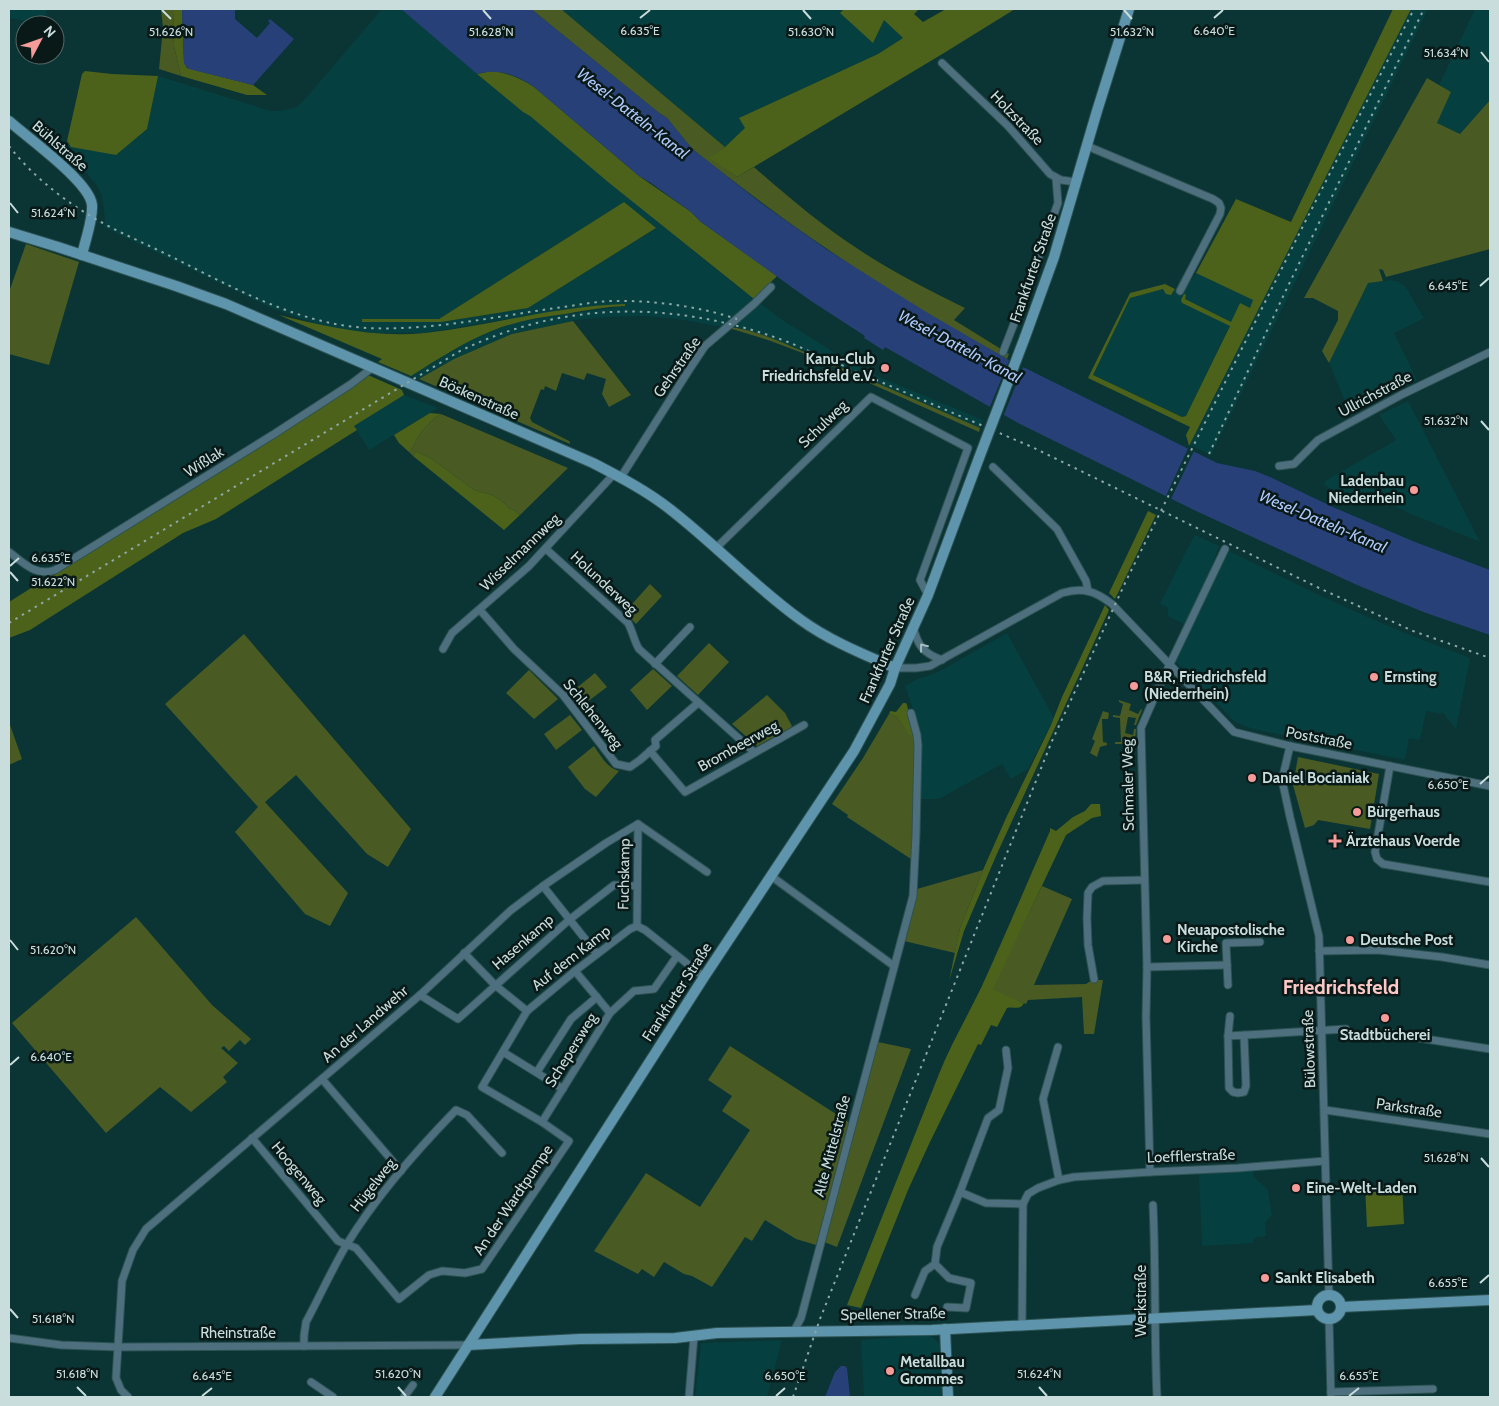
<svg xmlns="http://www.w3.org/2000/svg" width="1499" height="1406" viewBox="0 0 1499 1406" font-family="Cabin,sans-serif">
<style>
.built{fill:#063f3f;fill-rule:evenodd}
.green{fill:#495b23}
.forest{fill:#4c621b}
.water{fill:#274178}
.pier{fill:#0b3434}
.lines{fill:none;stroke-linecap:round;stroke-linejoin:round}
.street-casing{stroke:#2d5252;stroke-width:9}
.secondary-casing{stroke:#2d5252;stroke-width:12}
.street{stroke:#4e6f7e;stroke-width:7}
.secondary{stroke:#5e94ac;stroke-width:10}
.rail{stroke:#8da8a7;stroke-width:2;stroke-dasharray:2.5 5;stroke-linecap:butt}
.secondary-bridge-casing{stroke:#2d5252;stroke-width:12;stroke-linecap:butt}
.secondary-bridge{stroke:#5e94ac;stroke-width:10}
.oneway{stroke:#a4bcc0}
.ticks{fill:none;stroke:#c9dddc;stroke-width:2}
.poi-dot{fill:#f59b99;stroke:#091918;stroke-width:2}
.labels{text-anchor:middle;stroke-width:5;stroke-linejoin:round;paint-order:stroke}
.street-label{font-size:15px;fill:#c9dddc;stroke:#091918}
.poi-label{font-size:15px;font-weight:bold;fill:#c9dddc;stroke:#091918;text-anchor:start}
.water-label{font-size:16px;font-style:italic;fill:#aec8fb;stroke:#091918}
.district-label{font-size:20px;font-weight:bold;fill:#fdc9c7;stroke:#091918}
.ticks-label{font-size:12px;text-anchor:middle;fill:#c9dddc;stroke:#091918;stroke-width:5;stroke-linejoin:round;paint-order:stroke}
</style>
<rect width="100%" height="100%" fill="#0b3434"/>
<g class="built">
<path d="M9 9H47L44 24 9 18Z"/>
<path d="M382 9H401L477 74 523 112 530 116 608 182 738 287 781 319 853 364 884 379 983 420 980 428 804 351 771 339 738 328 731 327 729 328 677 319 643 316 609 317 576 320 512 334 454 359 419 379 411 376 471 340 495 330 518 322 546 317 625 306 624 304 563 310 425 333H364L322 326 271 308 104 227 105 219 102 196 97 186 86 172 63 154 67 141 68 144 116 155 147 129 158 76 271 111H280L297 107 305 99ZM624 202 655 229 528 308 441 322 363 319H439Z"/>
<path d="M561 9H844L840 13 874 42 884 19 903 38 878 54 740 118 746 128 725 147Z"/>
<path d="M1411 9H1428L1211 455 1190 445Z"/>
<path d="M1475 9H1490V100L1460 134 1437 123 1451 92 1439 85Z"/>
<path d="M1196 273 1253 300 1250 308 1231 322 1184 299V295L1182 300V303L1230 325 1186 416 1182 417 1093 375 1130 298 1163 289 1173 294 1182 275 1192 280Z"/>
<path d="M1391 280 1399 282 1405 286 1424 318 1394 333 1417 380 1350 413 1329 363 1368 283Z"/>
<path d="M404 395 438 408 369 450 354 426Z"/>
<path d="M1408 401 1425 434 1480 542 1416 516 1373 497H1348L1324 485 1325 481 1396 440 1379 415Z"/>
<path d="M1195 535 1219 546 1203 591 1185 629 1184 624 1168 616V608L1160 604 1185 553Z"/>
<path d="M1229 551 1319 595 1370 618 1405 633 1470 658 1456 729 1442 712 1441 714 1426 711 1420 740 1409 738 1405 760 1253 729 1235 722 1176 662Z"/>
<path d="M1007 633 1054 718 1028 769 1011 779 1002 764 939 799H919L921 732 905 686 917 679 936 673Z"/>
<path d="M1253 1171V1176L1268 1190 1272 1215 1265 1222 1266 1236 1256 1237 1252 1243 1202 1246 1199 1174Z"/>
<path d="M930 1335 941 1345 944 1397H864L861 1340Z"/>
<path d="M782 1340 767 1397H695L701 1343Z"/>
</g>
<g class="green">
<path d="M161 9H173L174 46 181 76 159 69 163 28Z"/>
<path d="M531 9H561L725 147 710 158 737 177 754 167C787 196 821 225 858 249 892 272 929 290 965 308L954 320 1009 354 1007 359C963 334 919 309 876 281 814 242 754 198 696 152L688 144 667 118 659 113Z"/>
<path d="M1427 78 1451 92 1437 123 1460 134 1490 100V249L1386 277 1383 270 1379 269 1383 281 1368 283 1329 363 1322 351 1338 320V311L1313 298H1304Z"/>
<path d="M26 244 79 262 49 365 9 354V292Z"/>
<path d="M573 321 631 395 609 407 602 394 606 379 587 373 584 380 562 373 556 391 545 386 544 390 541 389 530 418 532 422 569 441 570 442V444L419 379 454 359 512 334Z"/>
<path d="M731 327C760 331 792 347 820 359 874 381 927 405 980 428L979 432 800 352 768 340 729 328Z"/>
<path d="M441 414 568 468 520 515 514 510 509 508 502 501 492 495 474 490 432 459 416 451 413 456 409 452C413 449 413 447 415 442 421 432 431 419 441 414Z"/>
<path d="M650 584 662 596 636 624 625 612Z"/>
<path d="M244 634 411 829 388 867 367 854 296 775 265 802 348 893 330 926 305 914 235 832 258 807 165 704Z"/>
<path d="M709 643 729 662 698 695 677 676Z"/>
<path d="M653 669 672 686 647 710 630 690Z"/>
<path d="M529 670 558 699 534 719 506 693Z"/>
<path d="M595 673 607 687 579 708 569 694Z"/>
<path d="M767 695 785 713 792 726 790 728 757 746 732 724Z"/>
<path d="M1119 700 1131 704 1129 710 1138 714 1141 709 1142 710 1136 725H1134L1136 718 1128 717 1125 733 1133 735 1134 729H1136L1135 744H1134V739H1126V744H1115V742H1121L1120 718 1113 717V715L1120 716 1123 704 1119 702Z"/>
<path d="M1103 711 1109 713 1108 719H1102L1103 742 1107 743V745L1100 747 1097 757 1090 753 1095 741 1092 739Z"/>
<path d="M889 714 897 717 913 739V729L915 734 916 772 911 886V859L847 817 848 815 832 804 863 758Z"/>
<path d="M570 715 582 730 556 750 544 734Z"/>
<path d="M9 722 22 759 9 765Z"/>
<path d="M594 746C601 756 607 768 619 771L596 797 585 789 568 767Z"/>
<path d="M1298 757 1379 774 1370 829 1318 820 1314 825 1305 828 1293 785Z"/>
<path d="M983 870 960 928 955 953 904 941 917 889Z"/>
<path d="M1042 886 1072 899 1034 985 1086 984 1092 980H1103L1094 1034H1084L1082 997 1028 1000 1026 1004 992 989Z"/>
<path d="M136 917 212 1005 251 1039 245 1045 240 1040 229 1051 224 1046 221 1048 238 1063 223 1077 227 1082 191 1112 160 1087 106 1133 12 1023Z"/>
<path d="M878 1042 911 1049 837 1247 824 1242Z"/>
<path d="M730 1046 850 1123 816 1245 796 1239 765 1220 752 1241 745 1237 712 1287 692 1276 684 1274 664 1262 654 1277 642 1269 638 1274 594 1251 646 1173 700 1207 750 1130 722 1111 732 1096 708 1080Z"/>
</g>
<g class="forest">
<path d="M173 9H182L184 62 187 68 253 85 267 95H247L181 76 174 46Z"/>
<path d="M844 9H919L914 14 923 22 946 9H1015L944 53 737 177 709 158 725 147 745 128 739 118 878 54 903 38 884 20 873 43 840 13Z"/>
<path d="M1393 9H1411L1189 446 1186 435 1190 427 1088 378 1130 293 1165 284 1175 289 1171 295 1166 294 1163 289 1130 298 1093 375 1182 417 1186 416 1230 326 1182 303 1181 300 1184 294 1186 295 1185 299 1231 322 1240 303 1250 308 1253 300 1196 273 1236 199 1291 222Z"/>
<path d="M85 71 112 74 158 76 147 129 116 155 71 147 67 141 82 74Z"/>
<path d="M492 71C507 73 521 78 534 87L639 176 691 212 701 222 777 276 754 299 608 182 530 116 523 112 477 74Z"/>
<path d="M624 202 656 228 528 308 441 322H362V319H439Z"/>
<path d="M625 304V306C605 307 585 310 565 314 541 317 517 321 494 330 464 342 438 359 411 376L378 362 382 359 279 315C327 327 376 338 425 333 492 325 557 306 625 304Z"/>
<path d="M368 375 402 390 404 395 354 426 357 430 216 519 183 533 30 630 9 638V602Z"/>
<path d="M430 413 441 414C431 419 421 432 415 442 413 447 413 449 409 452L399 443 394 435Z"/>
<path d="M416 451 432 459 474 490 492 495 502 501 509 508 514 510 520 515 504 530 413 456Z"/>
<path d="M1148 511 1156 515 1115 599 1109 593Z"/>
<path d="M1105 605 1109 610 996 856 964 931 949 981 960 928 983 870 1006 818 1051 725 1062 697Z"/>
<path d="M903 703H906L907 705 913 729V740L897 717 889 714 890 711 896 712Z"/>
<path d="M1091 804H1100L1101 816 1092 818 1066 835 993 989 1024 1003C1020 1011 1014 1006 1007 1008L997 1027 991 1025 981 1045 978 1044 929 1144 908 1190 861 1308 847 1305 939 1074C951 1044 967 1017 981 988 1005 936 1027 883 1050 831V828L1056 831 1073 817 1085 811Z"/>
<path d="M1402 1184 1404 1224 1367 1227 1365 1186Z"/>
</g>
<g class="water">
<path d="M182 9H235V19L257 38 270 23 268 21 270 19 294 39 253 85 189 69 184 64Z"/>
<path d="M401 9H531L659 113 667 118 688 144 696 152 761 203 826 249 926 312 1007 359 1217 463 1255 471 1270 477 1335 508 1415 542 1490 570V635L1426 613 1357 585 1196 511 1018 423 885 347 883 350 864 338 865 336 811 301 701 222 691 212 651 183 639 176 534 87C517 75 498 68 477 74Z"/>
<path d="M841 1366H845L847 1368 850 1397H825L835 1372Z"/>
</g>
<g class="pier">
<path d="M1010 358 1024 365 1003 417 989 409Z"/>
<path d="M1189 446 1195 449 1170 501 1165 498Z"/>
</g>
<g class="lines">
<g class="street-casing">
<g id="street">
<path d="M942 63 1008 126 1050 174 1061 180 1076 182"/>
<path d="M1087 146 1213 199 1219 203 1221 208 1220 214 1180 291"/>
<path d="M1003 352 1027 290 1058 203 1056 178"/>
<path d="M1279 466 1294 464 1318 440 1401 395 1490 352"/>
<path d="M993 467 1057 529 1086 581 1088 591"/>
<path d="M621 477 689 370 705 346 754 304 771 287"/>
<path d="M716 548 871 397 968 448 920 580 928 595"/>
<path d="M546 549 628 623C633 632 634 641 639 649L754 752"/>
<path d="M9 552C24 563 36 577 55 570L274 434 351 384 372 368"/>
<path d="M480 610 514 649 563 695 616 764 630 767 640 760 656 746 655 740 698 703"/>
<path d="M913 627C918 646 923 653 942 660"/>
<path d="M443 649 452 633 529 566 614 474"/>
<path d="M655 664 690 627"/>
<path d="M895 668H916L930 666 1062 593C1083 587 1095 591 1112 604L1234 732 1290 746 1490 786"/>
<path d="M1290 746 1282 780 1290 817 1319 936 1329 1296"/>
<path d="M650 751 685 792 804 725"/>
<path d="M1390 766 1375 852 1377 859 1383 864 1490 882"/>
<path d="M771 876 894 966"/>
<path d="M543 886 597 954"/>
<path d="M637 926 638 824"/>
<path d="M1319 951 1378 950 1442 957 1490 965"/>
<path d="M464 953 495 985 527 1011"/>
<path d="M1147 967 1227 965"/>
<path d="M1094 979 1088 945 1087 918 1088 893 1092 887 1103 881 1144 880"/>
<path d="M1228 985 1226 943 1260 942"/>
<path d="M420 995 458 1019 569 920 614 885 637 886"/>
<path d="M610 1013 634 991 654 989 677 956"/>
<path d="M1387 1033 1490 1049"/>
<path d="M1244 1035 1246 1086 1244 1092 1238 1093 1233 1092 1229 1088 1228 1036 1346 1029"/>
<path d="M1228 1036 1230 1016"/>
<path d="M1058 1047 1043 1099 1059 1180"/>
<path d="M503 1052 563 1089"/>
<path d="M537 1072 571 1019 597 997"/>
<path d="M322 1079 401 1171"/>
<path d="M1325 1110 1490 1134"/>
<path d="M542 1122 610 1013 575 971"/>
<path d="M252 1138 338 1241 356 1248 399 1299 429 1275 442 1271 465 1273 482 1269 569 1141 542 1122 482 1087 527 1011 575 971 630 929 637 926 645 930 704 977"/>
<path d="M1150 1172 1146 1017 1147 967 1141 728 1158 689 1225 549"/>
<path d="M960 1192 986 1203 1023 1204"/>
<path d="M1153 1205C1156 1269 1154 1333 1157 1397"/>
<path d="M935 1264 949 1278 971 1283 966 1308 947 1307"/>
<path d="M915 1295 925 1271 935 1264 937 1247 960 1192 988 1118 999 1110 1008 1068 1006 1050"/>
<path d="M1329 1319 1331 1397"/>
<path d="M1022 1325 1023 1204 1028 1194 1038 1188 1059 1180 1074 1177 1150 1172 1238 1168 1325 1161"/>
<path d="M794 1331 801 1318 913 896 916 834 918 745 917 735 911 713"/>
<path d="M9 1338 61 1345 118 1347 468 1345"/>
<path d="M304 1346V1336L306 1322C320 1296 332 1269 347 1244 377 1195 416 1151 456 1110L467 1115 502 1153"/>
<path d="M311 1382 333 1397"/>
<path d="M1331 1392 1433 1389"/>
<path d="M128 1397 121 1390 116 1378 122 1281 133 1250 146 1229 420 995 510 911 543 886 606 843 638 824 707 872"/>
<path d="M404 1397 413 1385"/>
<path d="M689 1397 694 1336"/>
</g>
</g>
<g class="secondary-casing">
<g id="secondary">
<path d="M9 121C28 138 90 182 92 205 93 220 85 241 82 255"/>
<path d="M9 232 58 247 176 286 226 304 593 463C620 477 647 491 671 510 716 545 755 587 801 620 830 641 863 654 895 668"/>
<path d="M1025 337 1054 257 1097 111 1129 9"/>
<circle cx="1329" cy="1307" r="12"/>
<path d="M1341 1307 1490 1300"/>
<path d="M945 1329 948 1397"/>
<path d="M468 1345 580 1339 675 1338 717 1333 932 1330 1317 1310"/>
<path d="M435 1397 704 977 854 751 890 684 895 668 928 595 979 458"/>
</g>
</g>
<use href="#street" class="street"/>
<use href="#secondary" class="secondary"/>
<g class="rail">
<path d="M9 146C30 173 59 197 89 215 113 230 140 241 166 254 229 285 295 324 368 328 428 331 495 317 555 308 573 306 591 302 610 301 653 300 697 306 737 319"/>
<path d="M1209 454 1287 288 1424 9"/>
<path d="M9 623 460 351C567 299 678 301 788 342L1032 447 1319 588 1413 631 1490 658"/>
<path d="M793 1397 820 1319 854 1234 1052 741 1126 581 1302 228 1414 9"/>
</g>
<g class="secondary-bridge-casing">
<path id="secondary-bridge" d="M979 458 1025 337"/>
</g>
<use href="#secondary-bridge" class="secondary-bridge"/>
</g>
<defs><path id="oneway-chevron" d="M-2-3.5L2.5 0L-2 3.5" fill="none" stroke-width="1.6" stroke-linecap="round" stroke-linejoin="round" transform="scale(1.25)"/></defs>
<use class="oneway" href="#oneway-chevron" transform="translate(923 647) rotate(-128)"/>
<path class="ticks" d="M162 10 171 19M483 10 491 19M803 10 811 19M1124 10 1132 19M640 18 650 10M1214 18 1223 10M1481 52 1489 62M10 203 18 213M1480 286 1489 278M1481 421 1489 430M10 566 19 558M10 572 18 581M1480 784 1489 776M10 940 18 950M10 1065 19 1057M1481 1158 1489 1167M1480 1283 1489 1275M10 1309 18 1318M77 1387 86 1396M398 1387 406 1396M1039 1387 1047 1396M202 1396 212 1388M776 1396 785 1388M1349 1396 1359 1388"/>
<g class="poi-dot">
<circle cx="885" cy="368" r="5"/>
<circle cx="1414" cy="490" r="5"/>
<circle cx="1374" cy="677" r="5"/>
<circle cx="1134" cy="686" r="5"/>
<circle cx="1252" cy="778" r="5"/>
<circle cx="1357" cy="812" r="5"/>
<path d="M1332.5 833.5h5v5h5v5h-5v5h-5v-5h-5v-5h5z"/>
<circle cx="1167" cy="939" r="5"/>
<circle cx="1350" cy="940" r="5"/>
<circle cx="1385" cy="1018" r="5"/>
<circle cx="1296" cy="1188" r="5"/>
<circle cx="1265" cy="1278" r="5"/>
<circle cx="890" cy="1371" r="5"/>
</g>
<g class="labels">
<g class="street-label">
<text transform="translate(1017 118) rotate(46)" y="5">Holzstraße</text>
<text transform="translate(60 146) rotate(41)" y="5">Bühlstraße</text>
<text transform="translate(1033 268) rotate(-71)" y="5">Frankfurter Straße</text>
<text transform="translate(677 367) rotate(-55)" y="5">Gehrstraße</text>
<text transform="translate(1375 394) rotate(-28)" y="5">Ullrichstraße</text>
<text transform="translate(479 398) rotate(24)" y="5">Böskenstraße</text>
<text transform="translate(823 424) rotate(-44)" y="5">Schulweg</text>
<text transform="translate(204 462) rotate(-32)" y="5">Wißlak</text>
<text transform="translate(520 552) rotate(-44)" y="5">Wisselmannweg</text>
<text transform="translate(604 583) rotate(43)" y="5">Holunderweg</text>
<text transform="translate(887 650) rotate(-66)" y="5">Frankfurter Straße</text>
<text transform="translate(593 714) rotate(51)" y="5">Schlehenweg</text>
<text transform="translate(1319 738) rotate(11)" y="5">Poststraße</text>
<text transform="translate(738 746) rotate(-29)" y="5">Brombeerweg</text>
<text transform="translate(1128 785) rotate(-91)" y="5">Schmaler Weg</text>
<text transform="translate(624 874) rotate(-89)" y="5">Fuchskamp</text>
<text transform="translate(523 942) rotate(-41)" y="5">Hasenkamp</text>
<text transform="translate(571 958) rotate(-38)" y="5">Auf dem Kamp</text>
<text transform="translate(677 992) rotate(-57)" y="5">Frankfurter Straße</text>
<text transform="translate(365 1024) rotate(-41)" y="5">An der Landwehr</text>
<text transform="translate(1309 1049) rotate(-92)" y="5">Bülowstraße</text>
<text transform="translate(571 1050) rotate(-58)" y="5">Schepersweg</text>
<text transform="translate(1409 1108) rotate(8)" y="5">Parkstraße</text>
<text transform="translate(832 1146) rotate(-75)" y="5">Alte Mittelstraße</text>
<text transform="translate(1191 1156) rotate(-2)" y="5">Loefflerstraße</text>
<text transform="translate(299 1173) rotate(50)" y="5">Hoogenweg</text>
<text transform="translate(373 1185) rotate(-52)" y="5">Hügelweg</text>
<text transform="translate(513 1200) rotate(-56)" y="5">An der Wardtpumpe</text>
<text transform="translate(1141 1301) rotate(-90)" y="5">Werkstraße</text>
<text transform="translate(893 1314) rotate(-1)" y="5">Spellener Straße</text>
<text x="238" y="1338">Rheinstraße</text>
</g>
<g class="poi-label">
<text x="875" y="364" text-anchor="end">Kanu-Club<tspan x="875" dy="17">Friedrichsfeld e.V.</tspan></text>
<text x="1404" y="486" text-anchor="end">Ladenbau<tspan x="1404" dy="17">Niederrhein</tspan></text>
<text x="1144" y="682">B&amp;R, Friedrichsfeld<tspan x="1144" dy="17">(Niederrhein)</tspan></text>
<text x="1384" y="682">Ernsting</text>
<text x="1262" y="783">Daniel Bocianiak</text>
<text x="1367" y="817">Bürgerhaus</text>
<text x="1346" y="846">Ärztehaus Voerde</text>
<text x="1177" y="935">Neuapostolische<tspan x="1177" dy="17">Kirche</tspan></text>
<text x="1360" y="945">Deutsche Post</text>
<text x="1385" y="1040" text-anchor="middle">Stadtbücherei</text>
<text x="1306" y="1193">Eine-Welt-Laden</text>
<text x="1275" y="1283">Sankt Elisabeth</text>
<text x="900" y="1367">Metallbau<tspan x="900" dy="17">Grommes</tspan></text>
</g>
<g class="water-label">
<text transform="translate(633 113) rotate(38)" y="6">Wesel-Datteln-Kanal</text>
<text transform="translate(960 346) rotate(28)" y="6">Wesel-Datteln-Kanal</text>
<text transform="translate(1323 521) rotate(23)" y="6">Wesel-Datteln-Kanal</text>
</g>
<g class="district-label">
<text x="1341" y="994">Friedrichsfeld</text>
</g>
</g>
<g class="ticks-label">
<text x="640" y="35">6.635°E</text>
<text x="1214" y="35">6.640°E</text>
<text x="171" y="36">51.626°N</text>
<text x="491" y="36">51.628°N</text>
<text x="811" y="36">51.630°N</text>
<text x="1132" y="36">51.632°N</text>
<text x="1446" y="57">51.634°N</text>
<text x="53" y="217">51.624°N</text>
<text x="1448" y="290">6.645°E</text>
<text x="1446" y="425">51.632°N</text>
<text x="51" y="562">6.635°E</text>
<text x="53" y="586">51.622°N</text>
<text x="1448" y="789">6.650°E</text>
<text x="53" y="954">51.620°N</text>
<text x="51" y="1061">6.640°E</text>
<text x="1446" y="1162">51.628°N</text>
<text x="1448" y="1287">6.655°E</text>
<text x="53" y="1323">51.618°N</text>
<text x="77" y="1378">51.618°N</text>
<text x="398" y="1378">51.620°N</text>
<text x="1039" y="1378">51.624°N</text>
<text x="212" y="1380">6.645°E</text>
<text x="785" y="1380">6.650°E</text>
<text x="1359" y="1380">6.655°E</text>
</g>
<rect width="1499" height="1406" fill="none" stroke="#c9dddc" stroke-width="20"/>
<g transform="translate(40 40) rotate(49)"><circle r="24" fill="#091918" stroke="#566766"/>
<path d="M0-4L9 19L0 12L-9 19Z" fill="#f59b99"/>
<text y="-8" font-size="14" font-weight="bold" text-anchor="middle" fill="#c9dddc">N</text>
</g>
</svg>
